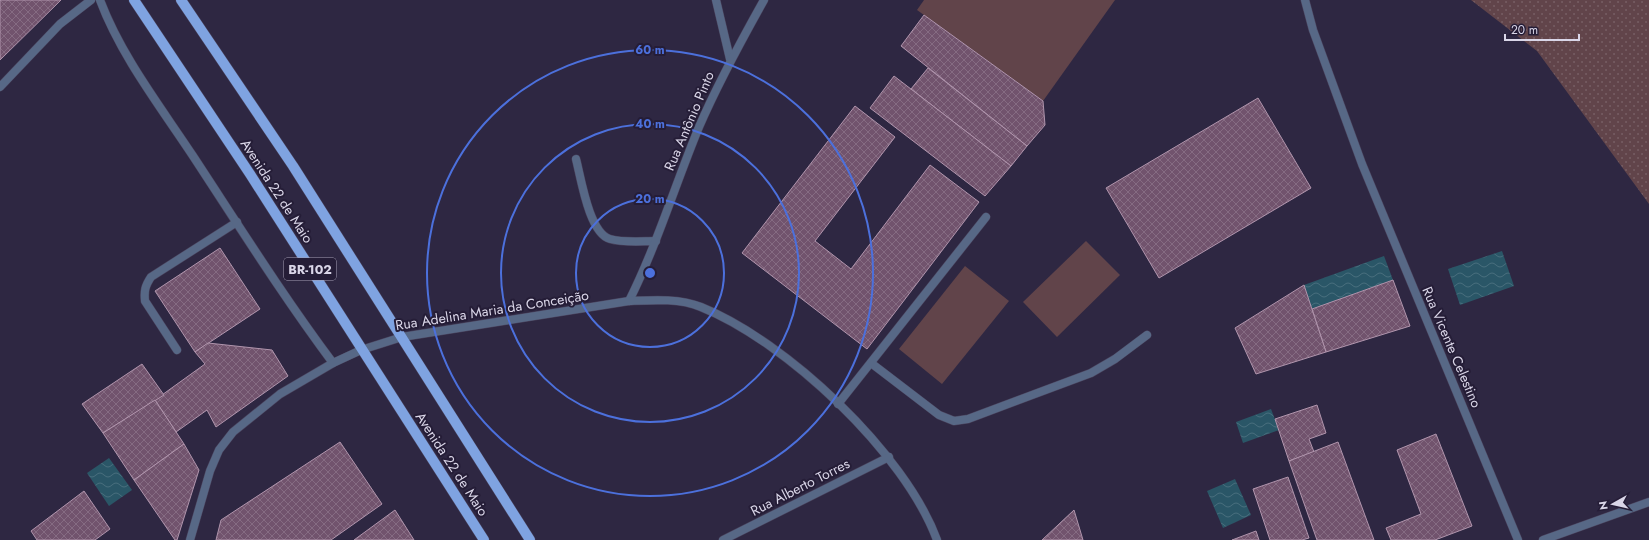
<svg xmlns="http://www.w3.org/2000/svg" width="1649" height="540" viewBox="0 0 1649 540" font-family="Jost,sans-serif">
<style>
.grass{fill:url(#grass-dots)}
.pitch{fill:#61444a}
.water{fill:url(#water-waves)}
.building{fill:url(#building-cross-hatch);stroke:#b195ad}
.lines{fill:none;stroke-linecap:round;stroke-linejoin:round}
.lane-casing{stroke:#4a435d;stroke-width:9}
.street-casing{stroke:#4a435d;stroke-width:9}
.primary-casing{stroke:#4a435d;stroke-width:11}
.lane{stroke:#576886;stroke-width:8}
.street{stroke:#576886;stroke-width:8}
.primary{stroke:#7fa3e1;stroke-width:10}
.ring{fill:none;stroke:#4c70dc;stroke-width:2}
.labels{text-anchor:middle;stroke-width:4;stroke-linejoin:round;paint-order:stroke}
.shield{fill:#251d37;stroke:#a49eb3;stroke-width:1}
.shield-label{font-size:13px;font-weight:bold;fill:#dad6e8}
.street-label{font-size:14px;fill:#dad6e8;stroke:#251d37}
.centre{fill:#4c70dc;stroke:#251d37;stroke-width:2}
.ring-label{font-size:12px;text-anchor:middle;font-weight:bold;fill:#4c70dc;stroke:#251d37;stroke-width:4;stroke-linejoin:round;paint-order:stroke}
</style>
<defs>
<pattern id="grass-dots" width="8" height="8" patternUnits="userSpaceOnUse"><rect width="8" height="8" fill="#61444a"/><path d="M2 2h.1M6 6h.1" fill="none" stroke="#775e64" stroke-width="1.8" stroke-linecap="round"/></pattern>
<pattern id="water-waves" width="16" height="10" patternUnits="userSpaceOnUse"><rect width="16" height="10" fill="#2a5667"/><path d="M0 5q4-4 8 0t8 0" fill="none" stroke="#486e7d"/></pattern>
<pattern id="building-cross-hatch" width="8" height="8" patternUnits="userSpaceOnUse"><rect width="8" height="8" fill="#71536d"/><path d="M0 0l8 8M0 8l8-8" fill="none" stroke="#856b82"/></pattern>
</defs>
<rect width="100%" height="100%" fill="#2e2742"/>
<path class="grass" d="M1471 0H1649V204L1537 51Z"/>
<g class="pitch">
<path d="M924 0H1115L1043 101 917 10Z"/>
<path d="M1086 241 1120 275 1057 337 1023 302Z"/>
<path d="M965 266 1009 301 942 384 899 349Z"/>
</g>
<g class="water">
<path d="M1502 251 1514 286 1460 305 1448 269Z"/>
<path d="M1384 256 1393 280 1312 309 1304 285Z"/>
<path d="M1271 409 1279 430 1243 443 1236 422Z"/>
<path d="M109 458 132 490 109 506 87 473Z"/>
<path d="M1235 479 1251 515 1223 528 1207 491Z"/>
</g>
<g class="building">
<path d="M0 0H61L0 60Z"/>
<path d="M924 15 1043 101 1045 125 1027 146 901 46Z"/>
<path d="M928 68 1027 146 1011 166 911 89Z"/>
<path d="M894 76 1011 166 985 196 870 108Z"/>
<path d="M1258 98 1311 188 1159 278 1106 188Z"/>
<path d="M855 106 895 137 815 241 851 269 930 165 979 202 867 349 742 253Z"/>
<path d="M220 248 260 309 195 352 155 291Z"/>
<path d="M1393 280 1410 326 1326 352 1312 309Z"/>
<path d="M1304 285 1326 352 1256 374 1235 328Z"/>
<path d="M208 343 272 350 288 376 216 427 207 410 176 432 155 400 205 364 195 352Z"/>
<path d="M142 364 164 395 103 433 82 404Z"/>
<path d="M155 400 184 444 134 480 103 433Z"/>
<path d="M1317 405 1326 433 1309 439 1314 452 1289 461 1275 419Z"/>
<path d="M1436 434 1472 526 1435 540H1391L1386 528 1421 514 1397 450Z"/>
<path d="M340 442 382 504 331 540H216L221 520Z"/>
<path d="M1338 442 1374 540H1317L1289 461Z"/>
<path d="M184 444 199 470 177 540H175L134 480Z"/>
<path d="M1288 477 1309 538 1302 540H1270L1253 489Z"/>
<path d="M84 491 110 529 95 540H37L31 531Z"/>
<path d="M395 510 414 540H354Z"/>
<path d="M1074 510 1083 540H1042Z"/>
<path d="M1256 531 1259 540H1232Z"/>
</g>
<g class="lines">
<g class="lane-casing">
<g id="lane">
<path d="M576 159C581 178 589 233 610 239 624 243 642 241 656 241"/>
<path d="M177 350 145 301C144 291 145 286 151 277L237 222"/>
<path d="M871 363 939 415 954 421 968 419 1091 373 1115 359 1147 335"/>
<path d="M838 404 986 217"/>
</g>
</g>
<g class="street-casing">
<g id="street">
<path d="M100 0C121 56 160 106 193 156 239 226 283 296 333 363"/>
<path d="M716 0 730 59"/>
<path d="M1305 0 1313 30 1362 164 1518 540"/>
<path d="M0 87 60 24 91 0"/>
<path d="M629 301C657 245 675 185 699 127 718 83 741 41 764 0"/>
<path d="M190 540 210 471 219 450 233 432 280 394 333 363 361 350 402 337 629 301C652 300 679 298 701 307 786 341 905 453 937 540"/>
<path d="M723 540 889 457"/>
<path d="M1543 540 1649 502"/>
</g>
</g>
<g class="primary-casing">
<g id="primary">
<path d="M134 0 250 174 484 540"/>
<path d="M181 0 293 166 530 540"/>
</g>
</g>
<use href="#lane" class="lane"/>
<use href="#street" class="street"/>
<use href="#primary" class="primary"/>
</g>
<g class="ring">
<circle cx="650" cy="273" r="74"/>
<circle cx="650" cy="273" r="149"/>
<circle cx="650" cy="273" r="223"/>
</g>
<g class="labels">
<rect class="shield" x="284" y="258" width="52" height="22" rx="3"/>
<g class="shield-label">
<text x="310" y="274">BR-102</text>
</g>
<g class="street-label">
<text transform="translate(689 121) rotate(-67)" y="5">Rua Antônio Pinto</text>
<text transform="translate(277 191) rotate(57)" y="5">Avenida 22 de Maio</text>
<text transform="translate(492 310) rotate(-9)" y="5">Rua Adelina Maria da Conceição</text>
<text transform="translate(1452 347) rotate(67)" y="5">Rua Vicente Celestino</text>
<text transform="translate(452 464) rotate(57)" y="5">Avenida 22 de Maio</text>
<text transform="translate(800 487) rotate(-27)" y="5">Rua Alberto Torres</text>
</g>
</g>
<circle cx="650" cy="273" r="6" class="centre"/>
<g class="ring-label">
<text x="650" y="54">60 m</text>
<text x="650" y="128">40 m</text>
<text x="650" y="203">20 m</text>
</g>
<g transform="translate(1613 504) rotate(262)" stroke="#251d37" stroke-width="3" paint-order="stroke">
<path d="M0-3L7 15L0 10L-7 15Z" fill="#dad6e8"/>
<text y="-6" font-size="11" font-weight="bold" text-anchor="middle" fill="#dad6e8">N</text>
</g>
<path d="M1505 34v6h74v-6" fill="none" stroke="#dad6e8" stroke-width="2"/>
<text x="1511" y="34" font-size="12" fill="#dad6e8" stroke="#251d37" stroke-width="3" paint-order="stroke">20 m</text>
</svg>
